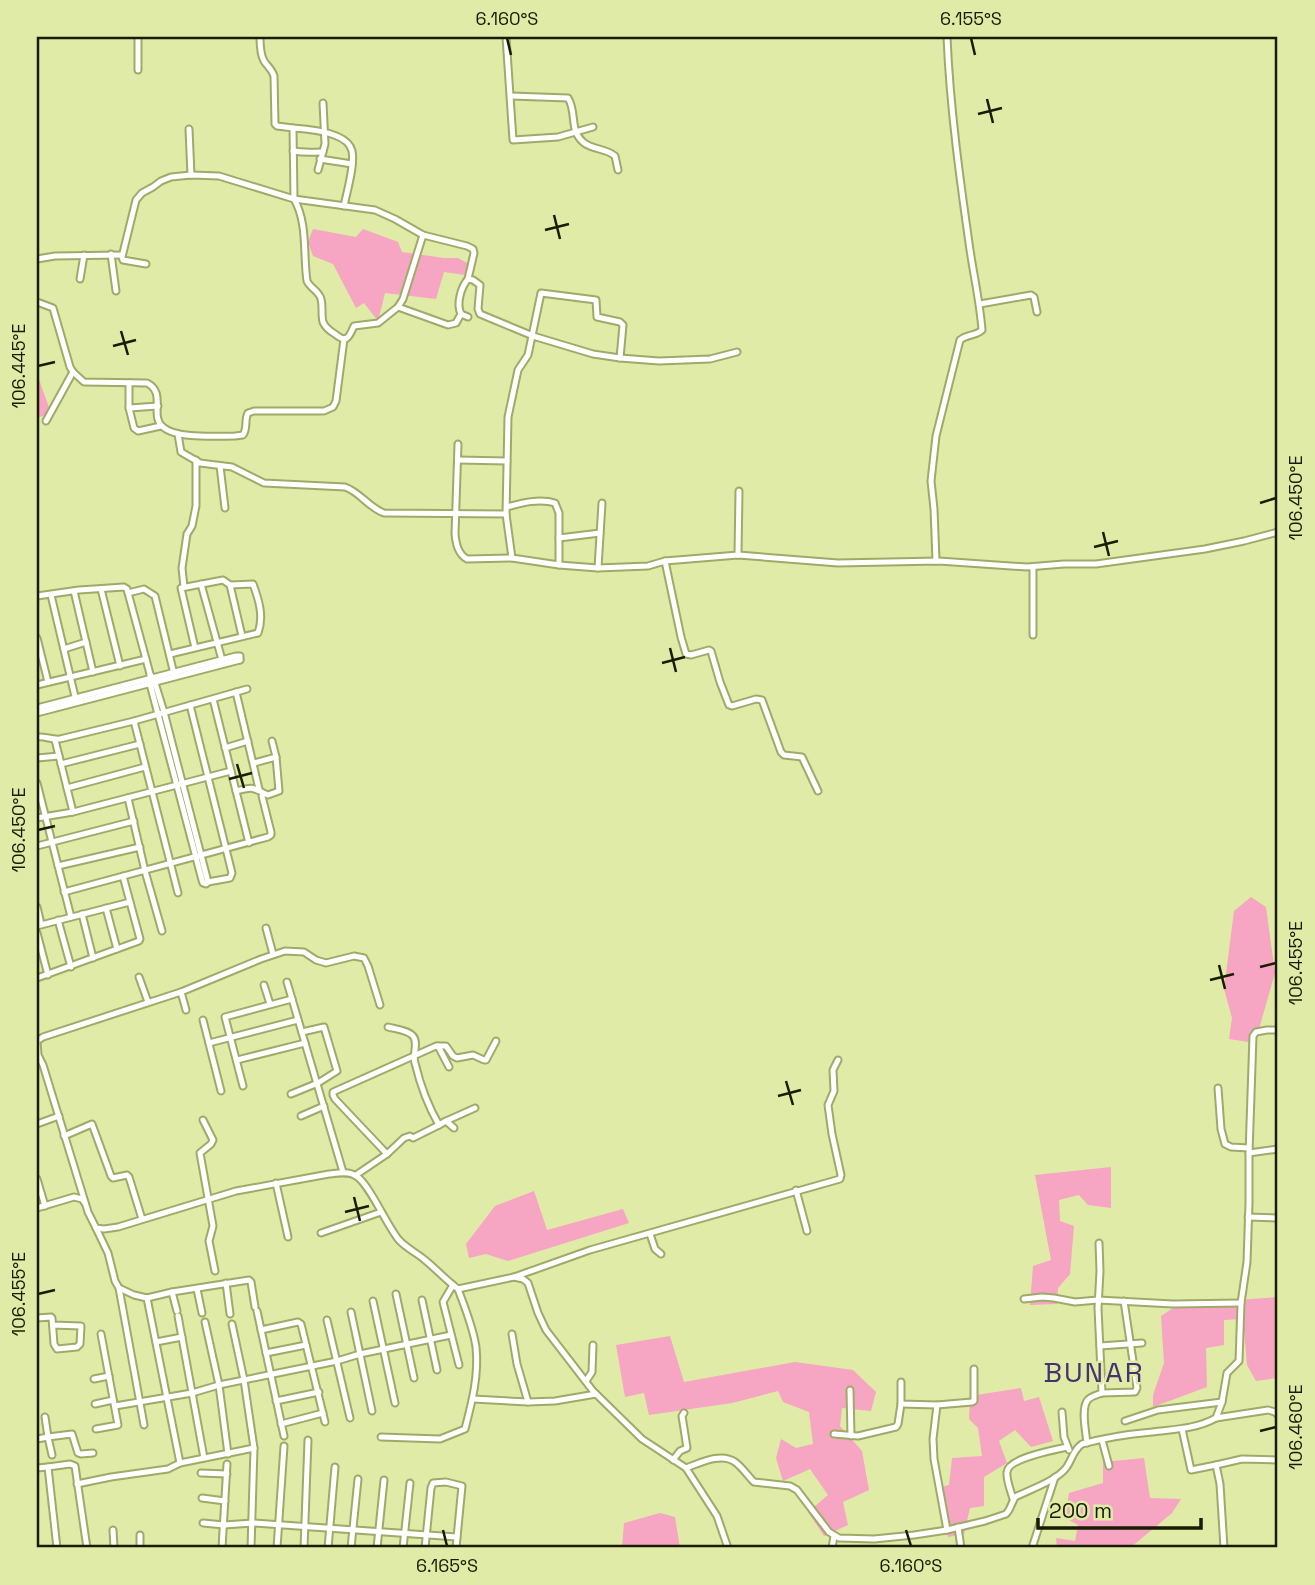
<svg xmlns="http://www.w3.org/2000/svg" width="1315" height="1585" viewBox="0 0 1315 1585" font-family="'Space Grotesk',sans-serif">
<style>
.green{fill:#f6a5c2}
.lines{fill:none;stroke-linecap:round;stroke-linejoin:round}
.minor-casing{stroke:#9faa68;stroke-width:9}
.minor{stroke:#fff;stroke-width:5}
.ticks{fill:none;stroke:#191c02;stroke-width:2.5}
.labels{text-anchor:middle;stroke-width:5;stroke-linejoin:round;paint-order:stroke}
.quarter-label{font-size:28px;letter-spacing:2px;fill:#46326e;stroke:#dfeba7}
.neatline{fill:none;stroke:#191c02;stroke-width:2.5}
.ticks-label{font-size:18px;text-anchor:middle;fill:#191c02}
</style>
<rect width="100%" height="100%" fill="#dfeba7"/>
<g class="green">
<path d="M313 229 356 237 363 229 398 242 402 252 444 258H458L469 264 465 275 444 272 436 299 385 293 378 321 364 303 356 308 333 264 313 256 308 242Z"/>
<path d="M37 374 51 413 37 418Z"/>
<path d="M1251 897 1266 907 1275 973 1255 1043 1229 1039 1232 1018 1224 989 1234 911Z"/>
<path d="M1111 1167V1208L1088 1205 1079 1195 1059 1200 1060 1221 1074 1226 1070 1274 1058 1288 1057 1304 1030 1305 1033 1266 1051 1260 1035 1175Z"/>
<path d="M534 1191 547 1230 623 1209 629 1223 508 1261 486 1254 469 1258 466 1244 495 1206Z"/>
<path d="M1278 1297V1378L1256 1381 1247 1365 1243 1319 1224 1320V1345L1206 1348 1207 1387 1153 1407V1395L1164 1363 1161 1316 1173 1308 1210 1302Z"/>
<path d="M670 1336 684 1382 795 1362 853 1370 876 1392 871 1411 842 1408 840 1426 862 1451 869 1490 843 1502 848 1525 824 1536 808 1512 828 1495 810 1469 783 1481 776 1458 781 1439 796 1448 813 1444 809 1412 783 1402 778 1391 732 1403 649 1415 644 1393 625 1397 616 1345Z"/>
<path d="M1021 1388 1024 1401 1039 1397 1053 1441 1031 1447 1015 1430 999 1441 1007 1463 984 1477V1506L970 1508 964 1534 948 1537 937 1488 949 1485 952 1458 982 1456 978 1428 969 1419 970 1396Z"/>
<path d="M1144 1458 1150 1498 1181 1499 1172 1513 1130 1548H1057L1056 1538 1075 1541 1078 1525 1065 1518 1069 1493 1103 1483V1462Z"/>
<path d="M660 1513 675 1517 680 1548H622L624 1523Z"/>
</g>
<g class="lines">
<g class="minor-casing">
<g id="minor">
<path d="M138 37V70"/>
<path d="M260 37C260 45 260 54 264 61 268 67 272 69 274 76L275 124 277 126 293 128 294 199C308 223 303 255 307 281 310 288 319 291 321 299 323 306 321 314 323 322 325 327 330 331 335 334 347 344 349 337 354 326L378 323 398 307 403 299 423 235"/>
<path d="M506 37 513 140 558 137 593 127"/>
<path d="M511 96 568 98C577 112 569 130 583 142 592 150 606 148 615 156L618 170"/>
<path d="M293 128C309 129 348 132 352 151 355 165 347 191 344 206"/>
<path d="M189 129 191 175"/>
<path d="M293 151C305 153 311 152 323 152"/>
<path d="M320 159 352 164"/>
<path d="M318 170 325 144 323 103"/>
<path d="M111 254 116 291"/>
<path d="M37 259 55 256 121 255"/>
<path d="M146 264 123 260 122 257 136 200 142 193 153 187 161 181 171 177 191 175 219 176 294 199 375 210 395 219 423 235 467 246 473 249 474 253 468 279 473 280 480 285 478 309 480 314 533 336 593 354 620 358 659 361 710 359 737 352"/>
<path d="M80 279 84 255"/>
<path d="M37 302 53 308 70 367 73 372 84 382 147 383C167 393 149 416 163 427 176 439 217 436 235 436L243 435C248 428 244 420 248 413L254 411H324L333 407 336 401 344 339"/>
<path d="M980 304 1031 295 1034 297 1037 312"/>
<path d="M398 307 448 325 456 323 461 314"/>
<path d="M468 317 461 314C456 304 461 287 468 279"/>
<path d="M129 383V408L134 428 138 431 161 426"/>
<path d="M129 408 158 406"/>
<path d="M46 421 73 372"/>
<path d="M178 434 181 452 200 463 232 467 264 483 345 487C360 492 369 508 384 513L506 514 512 558 559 565 598 568 648 566 665 561 738 555 838 563 939 561 1027 567 1064 564H1096L1205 549 1244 541 1278 532"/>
<path d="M458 444 455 534C456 544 458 554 467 559L512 558"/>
<path d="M458 460 507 461"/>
<path d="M220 466 225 508"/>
<path d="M507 507C521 503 540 498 555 503L559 513V565"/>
<path d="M506 514 508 417 518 370 528 355 541 293 596 300 597 317 620 322 623 325 620 358"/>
<path d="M559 538 600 533"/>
<path d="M738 555 739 491"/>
<path d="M665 561 681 637 686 654 691 655 709 650 711 651 720 682 729 705 732 706 756 699 762 700 781 752 784 755 802 757 818 791"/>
<path d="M936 561 934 509 931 481 936 436 960 340C967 334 976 336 982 330 980 303 974 277 970 250 960 180 950 108 947 37"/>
<path d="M1033 567V635"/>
<path d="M598 568 602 503"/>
<path d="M201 584 222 660"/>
<path d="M230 585 242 636"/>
<path d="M184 587 182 568 187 534 192 526 196 506V460"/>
<path d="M101 589 120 666"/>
<path d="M74 591 93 672"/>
<path d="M128 593 144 589 155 596 174 674"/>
<path d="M51 595 76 701"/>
<path d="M37 596 79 590 124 587 127 589 150 674 155 683 164 712 208 882 206 884 203 883 202 880 150 684V674"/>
<path d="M37 638 48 682"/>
<path d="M64 649 86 642"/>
<path d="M170 654 258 633C264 617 259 600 253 584L230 585 223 580 181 588 195 648"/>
<path d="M37 685 146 659"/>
<path d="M236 692 259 789"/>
<path d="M213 699 249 843"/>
<path d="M190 705 232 873 230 878 208 882"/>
<path d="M37 708 236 656H240V660"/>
<path d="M37 713 240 660"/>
<path d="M134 721 178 893"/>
<path d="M37 737C45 736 52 740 60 739L134 721 247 689"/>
<path d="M55 740 73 812"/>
<path d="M225 748 248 741"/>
<path d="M37 758 59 756"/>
<path d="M254 763 276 757 272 741"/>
<path d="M61 764 140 744"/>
<path d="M37 783 71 917"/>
<path d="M67 788 145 767"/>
<path d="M236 791C255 786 252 788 268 795L279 791 276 757"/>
<path d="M128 798 145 871 162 931"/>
<path d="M37 818 73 812 231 771"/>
<path d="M37 846 134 821"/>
<path d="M58 866 140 847"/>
<path d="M64 892 268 837 271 835V832L262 796"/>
<path d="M37 907 41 924"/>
<path d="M106 908 117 949"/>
<path d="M82 914 93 958"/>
<path d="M58 920 71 967"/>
<path d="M37 926 130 902"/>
<path d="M266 928 273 954"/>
<path d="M37 933 48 975"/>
<path d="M139 977 148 1002"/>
<path d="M37 978 139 941 140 939 123 876"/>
<path d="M287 982 343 1172"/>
<path d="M264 985 270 1004"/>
<path d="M181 992 186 1010"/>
<path d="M380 1005 368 966 364 958 354 956 326 963 316 960 304 952 285 951 261 959 181 992 43 1037 37 1041 38 1055 43 1065 88 1212 96 1228 104 1229 118 1227 236 1191 329 1174C338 1173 349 1171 356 1176 369 1183 387 1226 399 1240 406 1248 417 1253 425 1260 437 1270 446 1280 458 1289L514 1277 523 1279 528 1283 538 1313 546 1330 593 1391 642 1439 686 1468 717 1516 728 1548"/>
<path d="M203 1020 221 1091"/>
<path d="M388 1027C395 1029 408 1030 413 1036 419 1043 412 1055 415 1063 420 1084 428 1106 439 1125L446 1121 454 1128"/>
<path d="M209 1043 298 1020"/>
<path d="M438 1046H446L453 1056 457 1058 473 1055 484 1060H486L496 1041"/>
<path d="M237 1060 305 1043"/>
<path d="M243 1086 225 1017 292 999"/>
<path d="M1218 1088 1221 1129 1225 1144 1231 1147 1249 1148"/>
<path d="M291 1094 318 1083 337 1071 324 1027 302 1032"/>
<path d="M301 1116 324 1106"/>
<path d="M203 1120 213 1140 211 1144 200 1153 213 1226 209 1241 215 1271"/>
<path d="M446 1121 475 1108"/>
<path d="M37 1124 59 1116"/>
<path d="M64 1136 92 1124 111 1176 113 1178 127 1175 129 1177 142 1219"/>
<path d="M1249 1153 1253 1036 1256 1032 1267 1030H1278"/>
<path d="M387 1154 335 1099 333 1095V1092L436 1046H438L449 1067"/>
<path d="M356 1175 387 1154 404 1138 410 1136 413 1138 439 1125"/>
<path d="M37 1179 45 1206"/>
<path d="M276 1183 288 1237"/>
<path d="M796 1190 807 1231"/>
<path d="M37 1208 74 1197 82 1199 85 1203"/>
<path d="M1248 1217 1278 1218"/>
<path d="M96 1228 108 1253 115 1281 119 1288 144 1425"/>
<path d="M321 1233 381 1212"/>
<path d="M650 1234 655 1249 661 1254"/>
<path d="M514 1277 590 1250 840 1179 841 1175 832 1134 828 1105 834 1091 833 1070 838 1060"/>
<path d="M226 1283 230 1314"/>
<path d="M453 1285 443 1302 459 1365"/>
<path d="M119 1288 134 1295 147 1298 172 1292 249 1280 251 1282 255 1307"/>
<path d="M197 1289 202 1313"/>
<path d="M172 1292 177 1311"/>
<path d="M396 1294 414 1378"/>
<path d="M147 1298 180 1463"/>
<path d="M1024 1299 1042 1297 1054 1298 1075 1302 1098 1300 1173 1304 1241 1303"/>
<path d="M422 1300 437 1370"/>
<path d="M373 1301 395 1403"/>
<path d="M257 1311 284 1436"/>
<path d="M351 1312 372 1411"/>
<path d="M178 1316 204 1458"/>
<path d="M37 1318 51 1317 52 1318 54 1344 57 1349 77 1347 80 1344 81 1326 53 1325"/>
<path d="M327 1320 350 1418"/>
<path d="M205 1322 219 1385 228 1454"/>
<path d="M232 1324 244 1380 254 1448 251 1548"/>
<path d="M261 1330 298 1322 301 1324 325 1422"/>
<path d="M512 1334 517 1364 528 1402"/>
<path d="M156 1342 182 1337"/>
<path d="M1100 1346 1142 1343"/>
<path d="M266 1353 306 1345"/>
<path d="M94 1379 109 1376"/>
<path d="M586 1381 592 1372 593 1345"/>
<path d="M901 1382V1404L937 1405"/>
<path d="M850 1390 851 1436"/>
<path d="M1102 1393 1135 1392 1137 1388 1124 1301"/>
<path d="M473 1399 528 1402 555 1401 596 1394"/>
<path d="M276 1401 319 1392"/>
<path d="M95 1404 113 1400"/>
<path d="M115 1406 192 1393 219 1385 337 1361 360 1354 451 1335"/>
<path d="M1062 1412 1064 1437 1069 1450"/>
<path d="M45 1417 48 1437 72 1434 78 1453 81 1454 93 1453"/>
<path d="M1216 1418 1268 1410 1275 1412 1278 1415"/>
<path d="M1125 1421 1158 1410 1222 1402"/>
<path d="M281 1424 323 1413"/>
<path d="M96 1429 118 1425 101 1334"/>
<path d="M1182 1429 1191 1470 1216 1465 1220 1484 1224 1548"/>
<path d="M834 1434 858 1436 896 1427 898 1424 901 1404"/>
<path d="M381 1437 440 1439 465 1429C472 1402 479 1375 476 1347 473 1327 465 1308 458 1289"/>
<path d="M37 1439 48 1437 52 1455"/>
<path d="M1102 1440 1109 1466"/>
<path d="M1087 1443C1086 1433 1081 1410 1087 1401 1090 1396 1097 1395 1102 1393L1098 1308 1100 1271 1099 1243"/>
<path d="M673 1460 680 1451 687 1448 682 1416 684 1413"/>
<path d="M1216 1465 1242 1459 1278 1460"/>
<path d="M48 1467 70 1464 75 1466 87 1548"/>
<path d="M37 1468 48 1467 57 1548"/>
<path d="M686 1468C700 1463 721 1452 735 1462 742 1467 748 1476 754 1482L790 1486 797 1490 829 1532 839 1538 874 1539 914 1535 947 1530 985 1521 1006 1514 1009 1510 1015 1497C1029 1490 1056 1481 1066 1468 1072 1460 1073 1450 1082 1444 1104 1438 1129 1434 1152 1432 1175 1429 1196 1429 1216 1418L1222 1402 1227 1373 1239 1361 1241 1303 1247 1262 1249 1203V1153L1278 1149"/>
<path d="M201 1473 227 1474"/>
<path d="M77 1484 111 1477 168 1469 180 1463 254 1448"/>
<path d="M202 1498 225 1501"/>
<path d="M1013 1499C1011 1491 1006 1480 1007 1472 1008 1458 1054 1450 1067 1447"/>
<path d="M203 1523 224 1525 253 1523 457 1537"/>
<path d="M958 1527 961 1548"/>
<path d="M113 1530 114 1548"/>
<path d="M947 1530 934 1459 933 1439 937 1405 972 1402 974 1401V1369"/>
<path d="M140 1535V1548"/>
<path d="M222 1548 227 1464"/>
<path d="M277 1548 284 1446"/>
<path d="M304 1548 308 1440"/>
<path d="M328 1548 335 1467"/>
<path d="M351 1548 358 1479"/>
<path d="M377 1548 384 1480"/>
<path d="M403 1548 410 1483"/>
<path d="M425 1548 431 1488 433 1483 446 1482 462 1486 456 1548"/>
<path d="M832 1548 834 1536"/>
<path d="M1032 1548 1055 1477"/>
</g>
</g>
<use href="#minor" class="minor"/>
</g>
<path class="ticks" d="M507 38 511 55M971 38 975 55M987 99 993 123M978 114 1002 108M554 215 560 239M545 230 569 224M121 331 128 355M113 346 136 340M38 366 55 362M1260 503 1276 498M1103 532 1109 556M1094 547 1118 541M670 648 676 672M662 663 685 657M237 764 244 788M229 779 252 773M38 830 55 826M1219 965 1225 989M1260 967 1276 963M1210 980 1234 974M786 1081 793 1105M778 1096 801 1090M354 1197 360 1221M345 1212 369 1206M38 1294 55 1290M1260 1431 1276 1427M443 1530 447 1546M906 1530 911 1546"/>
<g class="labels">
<g class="quarter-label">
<text x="1094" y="1382">BUNAR</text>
</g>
</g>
<rect width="1315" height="1585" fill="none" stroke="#dfeba7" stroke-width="77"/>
<path d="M1038 1518v10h163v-10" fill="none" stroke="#191c02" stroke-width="3.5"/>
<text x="1049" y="1518" font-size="21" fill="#191c02" stroke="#dfeba7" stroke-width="5" paint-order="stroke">200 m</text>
<rect x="38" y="38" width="1238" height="1508" class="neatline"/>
<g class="ticks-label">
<text x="507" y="25">6.160°S</text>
<text x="971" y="25">6.155°S</text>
<text transform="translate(19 366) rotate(-90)" y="6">106.445°E</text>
<text transform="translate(1296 498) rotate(-90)" y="6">106.450°E</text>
<text transform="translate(19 830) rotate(-90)" y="6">106.450°E</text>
<text transform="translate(1296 963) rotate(-90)" y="6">106.455°E</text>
<text transform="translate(19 1294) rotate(-90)" y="6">106.455°E</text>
<text transform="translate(1296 1427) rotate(-90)" y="6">106.460°E</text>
<text x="447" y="1572">6.165°S</text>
<text x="911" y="1572">6.160°S</text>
</g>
</svg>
